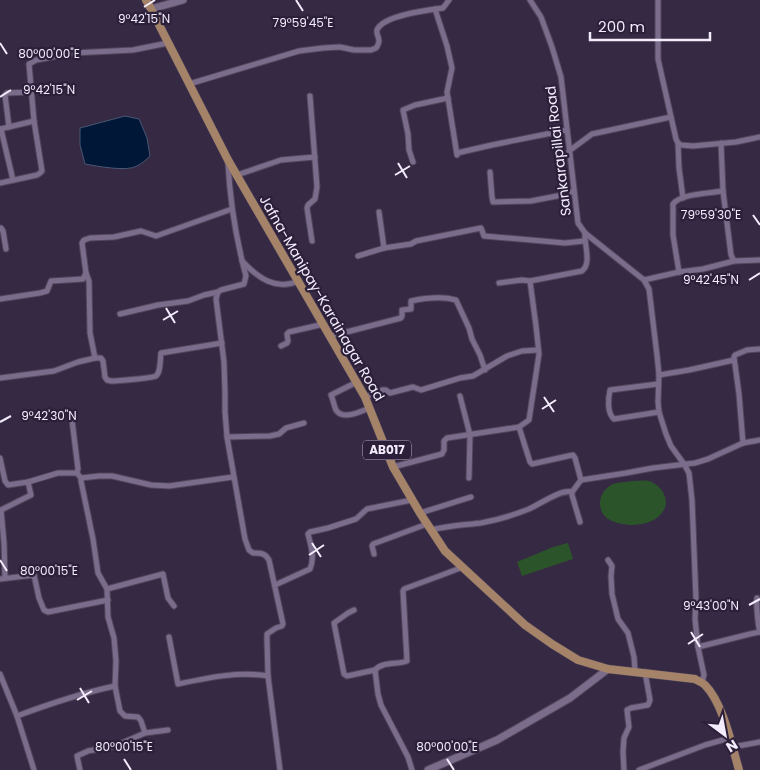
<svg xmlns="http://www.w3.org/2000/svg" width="760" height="770" viewBox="0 0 760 770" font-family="Poppins,sans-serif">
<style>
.green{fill:#2c542a}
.water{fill:#001738;stroke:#495773}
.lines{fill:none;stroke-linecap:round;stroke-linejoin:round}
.street-casing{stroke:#50465c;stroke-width:7}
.secondary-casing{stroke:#50465c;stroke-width:9}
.primary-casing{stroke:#50465c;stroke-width:9}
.street{stroke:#7a6c8a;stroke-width:5}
.secondary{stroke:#7a6c8a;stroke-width:7}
.primary{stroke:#a58368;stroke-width:8}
.ticks{fill:none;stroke:#f3ecfd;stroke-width:2}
.labels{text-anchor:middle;stroke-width:4.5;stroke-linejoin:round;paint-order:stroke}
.shield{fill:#2c1f39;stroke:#b7aec2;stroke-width:1}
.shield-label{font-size:12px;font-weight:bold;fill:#f3ecfd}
.street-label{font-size:14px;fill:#f3ecfd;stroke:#2c1f39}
.ticks-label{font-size:12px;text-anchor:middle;fill:#f3ecfd;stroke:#2c1f39;stroke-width:4.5;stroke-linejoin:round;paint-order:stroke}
</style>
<rect width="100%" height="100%" fill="#362943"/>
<g class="green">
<path d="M633 481C638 481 644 480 649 481 663 486 672 502 661 514 654 523 639 525 629 525 623 524 615 523 610 520 596 513 597 493 611 485 617 482 626 482 633 481Z"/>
<path d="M568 543 573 559 522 576 517 562 553 547Z"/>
</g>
<path class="water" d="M125 116 139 119 147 138 150 156C146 160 141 164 137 166 127 172 96 166 85 164L80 145V128Z"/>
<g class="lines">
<g class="street-casing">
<g id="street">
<path d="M530 0 541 17 552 47 561 77 578 223 585 233 644 280 649 289 657 355 659 375 658 402 659 412 666 434 671 446 684 464 689 473 692 500 696 599 695 619 698 647 704 675 702 683"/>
<path d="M658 0V59L676 139 678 143 681 145 693 146 736 142 760 137"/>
<path d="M435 9 447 46 452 68 447 92 457 155"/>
<path d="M189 84 299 51 323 48 340 47 354 50H371L376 48C377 47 379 43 379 41 379 37 376 34 377 30 383 15 429 10 443 8L449 0"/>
<path d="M310 96 317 187 315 199 308 205 307 208 312 241"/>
<path d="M9 127 5 95 7 93 31 92"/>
<path d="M0 129 34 121"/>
<path d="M1 129 13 180"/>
<path d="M678 143 679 168 683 198"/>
<path d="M721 143 723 191 731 255 734 261"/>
<path d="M569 151 592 134 671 117"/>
<path d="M457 153 492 145 567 130"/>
<path d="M413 162 409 150 408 134 403 110 415 105 448 98"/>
<path d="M228 163C230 201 236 239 246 276L244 284 221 290 218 292 216 299 224 362 225 393V412L227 437 245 539 249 550 253 553C261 553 265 553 269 560L283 624 282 626 276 628 267 634V640L268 676 280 770"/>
<path d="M490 172 492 197 493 202 531 201 557 196 574 191"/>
<path d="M237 175 281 160 315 157"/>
<path d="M0 183 37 175 40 173 42 171 34 121 29 64 36 60 73 53 133 50 168 43"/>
<path d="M379 212 384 248"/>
<path d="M0 228H1L3 231 6 249"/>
<path d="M358 256 384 248 411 244 416 241 481 228 484 236 565 243 584 241"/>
<path d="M242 261C258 278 276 291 299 281"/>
<path d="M679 272 673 235V204C680 194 710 193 723 191"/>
<path d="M86 273 89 281 90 333 95 358"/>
<path d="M644 280 679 272 703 269 734 261 760 260"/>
<path d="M499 283 522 280 530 281"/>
<path d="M0 299 40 293 47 291 51 281 83 279 86 273 82 243 84 240 90 238 114 237 141 231 156 236 232 209"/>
<path d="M120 314 158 305 188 301 204 295 218 292"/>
<path d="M331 336 401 318 402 316V310L411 309V301C425 298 442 296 456 300L469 328 472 339 480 355 485 370"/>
<path d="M281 346 287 343 288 341 287 334 289 332 324 324"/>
<path d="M659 375 689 370 734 360"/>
<path d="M0 378 54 371 78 362 95 358H101L103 361 105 377 107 380 111 381C118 381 153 378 156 376 161 372 160 359 161 353L222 343"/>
<path d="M357 382 331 395C333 399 334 406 336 410 343 421 361 411 370 408"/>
<path d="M658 384 610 390C608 399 607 413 614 419L659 412"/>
<path d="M460 396 470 435 469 478"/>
<path d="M365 397 382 390H386L390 393 413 387 421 390 460 378 473 376 507 356 522 351 538 350"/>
<path d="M72 420 78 469 77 473 81 478V481L93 539 98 573 107 589 108 617 114 638 116 661 115 686 120 711 125 716 138 717 141 721 145 733"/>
<path d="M519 427 530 462 532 464 568 456 573 455 575 458 581 480 572 492V495L580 522"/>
<path d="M227 437 270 436 279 434 286 428 304 423"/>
<path d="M743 443 739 394 734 357 735 355 747 350 760 349"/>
<path d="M0 458 5 481 8 485 28 482 58 473H77"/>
<path d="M393 467 442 454 444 450V441L447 438 519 427 529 420 539 354 536 326 530 281 582 271C592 263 584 245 585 233"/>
<path d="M81 478 99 476H112L151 485 169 486 233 477"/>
<path d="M581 480 626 473 653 468 695 463 708 459 743 443 760 440"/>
<path d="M420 513 471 497"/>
<path d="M431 530C447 526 464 525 481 523 497 520 514 515 529 509 540 504 561 489 572 492"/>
<path d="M374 554 372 546 373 544 427 524"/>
<path d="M608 560 612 566 611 576 612 594 618 619 628 633 634 657 635 671"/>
<path d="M5 578 4 543 1 510 31 495 28 482"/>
<path d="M0 579 34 575 39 598 44 610 48 612 108 600"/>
<path d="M275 585 310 569C315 558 311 546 308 534L310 532 328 528 356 519 367 509 412 500"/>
<path d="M107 589 163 574 168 598 174 606"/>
<path d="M757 598C756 604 758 626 760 632"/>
<path d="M354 610 348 613 334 623 344 674 347 676 375 670"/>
<path d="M169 637 178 684C207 678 238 671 268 676"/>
<path d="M698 647 750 634 760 632"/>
<path d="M0 674 17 716 34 770"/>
<path d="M17 716C49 704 82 693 115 686"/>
<path d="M733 747 760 742"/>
<path d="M80 770 77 756 88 751 115 746 145 733 168 730"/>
<path d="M412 770 408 757 381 705 378 694 375 670C383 661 397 665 407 661L403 591 404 589 442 575 463 567"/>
<path d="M624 770 623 752 624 738 629 727 627 710 631 708 648 705 650 700 645 672"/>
<path d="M639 770 705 745 730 738"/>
</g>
</g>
<g class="secondary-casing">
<g id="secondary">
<path d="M151 9 183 0"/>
<path d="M428 770 497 740 570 698 608 669"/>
</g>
</g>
<g class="primary-casing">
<path id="primary" d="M146 0 151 9 228 160 365 397 393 467 420 513 445 551 525 625 552 644 578 660 608 669 695 679C698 681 702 682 705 685 723 703 732 746 739 770"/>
</g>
<use href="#street" class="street"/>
<use href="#secondary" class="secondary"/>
<use href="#primary" class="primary"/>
</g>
<path class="ticks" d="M296 0 303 11M144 7 155 0M0 43 7 54M0 97 11 90M398 163 407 178M395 175 410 166M753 215 760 225M749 280 760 273M166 308 175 323M163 320 178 311M544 397 554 412M542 409 556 400M0 422 11 416M312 543 321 557M309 555 324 545M0 560 7 571M749 605 760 599M691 632 700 647M688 644 703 634M80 688 89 703M77 700 92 691M124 759 131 770M447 759 454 770"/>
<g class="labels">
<rect class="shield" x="363" y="440.5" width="48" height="19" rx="4"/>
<g class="shield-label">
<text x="387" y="454">AB017</text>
</g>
<g class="street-label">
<text transform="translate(558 151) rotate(-97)" y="5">Sankarapillai Road</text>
<text transform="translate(322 298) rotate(60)" y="5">Jafna-Manipay-Karainagar Road</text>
</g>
</g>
<g class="ticks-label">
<text x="144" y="23">9°42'15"N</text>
<text x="303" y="27">79°59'45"E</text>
<text x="49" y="58">80°00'00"E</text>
<text x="49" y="94">9°42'15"N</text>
<text x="711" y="219">79°59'30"E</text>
<text x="711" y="284">9°42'45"N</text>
<text x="49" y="420">9°42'30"N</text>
<text x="49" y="575">80°00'15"E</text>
<text x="711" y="610">9°43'00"N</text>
<text x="124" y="751">80°00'15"E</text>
<text x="447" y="751">80°00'00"E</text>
</g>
<g transform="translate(725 735) rotate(148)" stroke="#2c1f39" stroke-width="4" paint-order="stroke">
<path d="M0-4L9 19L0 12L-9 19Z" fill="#f3ecfd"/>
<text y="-8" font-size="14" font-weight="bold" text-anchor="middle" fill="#f3ecfd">N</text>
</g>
<path d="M590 32v8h120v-8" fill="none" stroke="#f3ecfd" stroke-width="2.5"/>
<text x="598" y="32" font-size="15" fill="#f3ecfd" stroke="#2c1f39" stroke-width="4" paint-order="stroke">200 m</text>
</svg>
